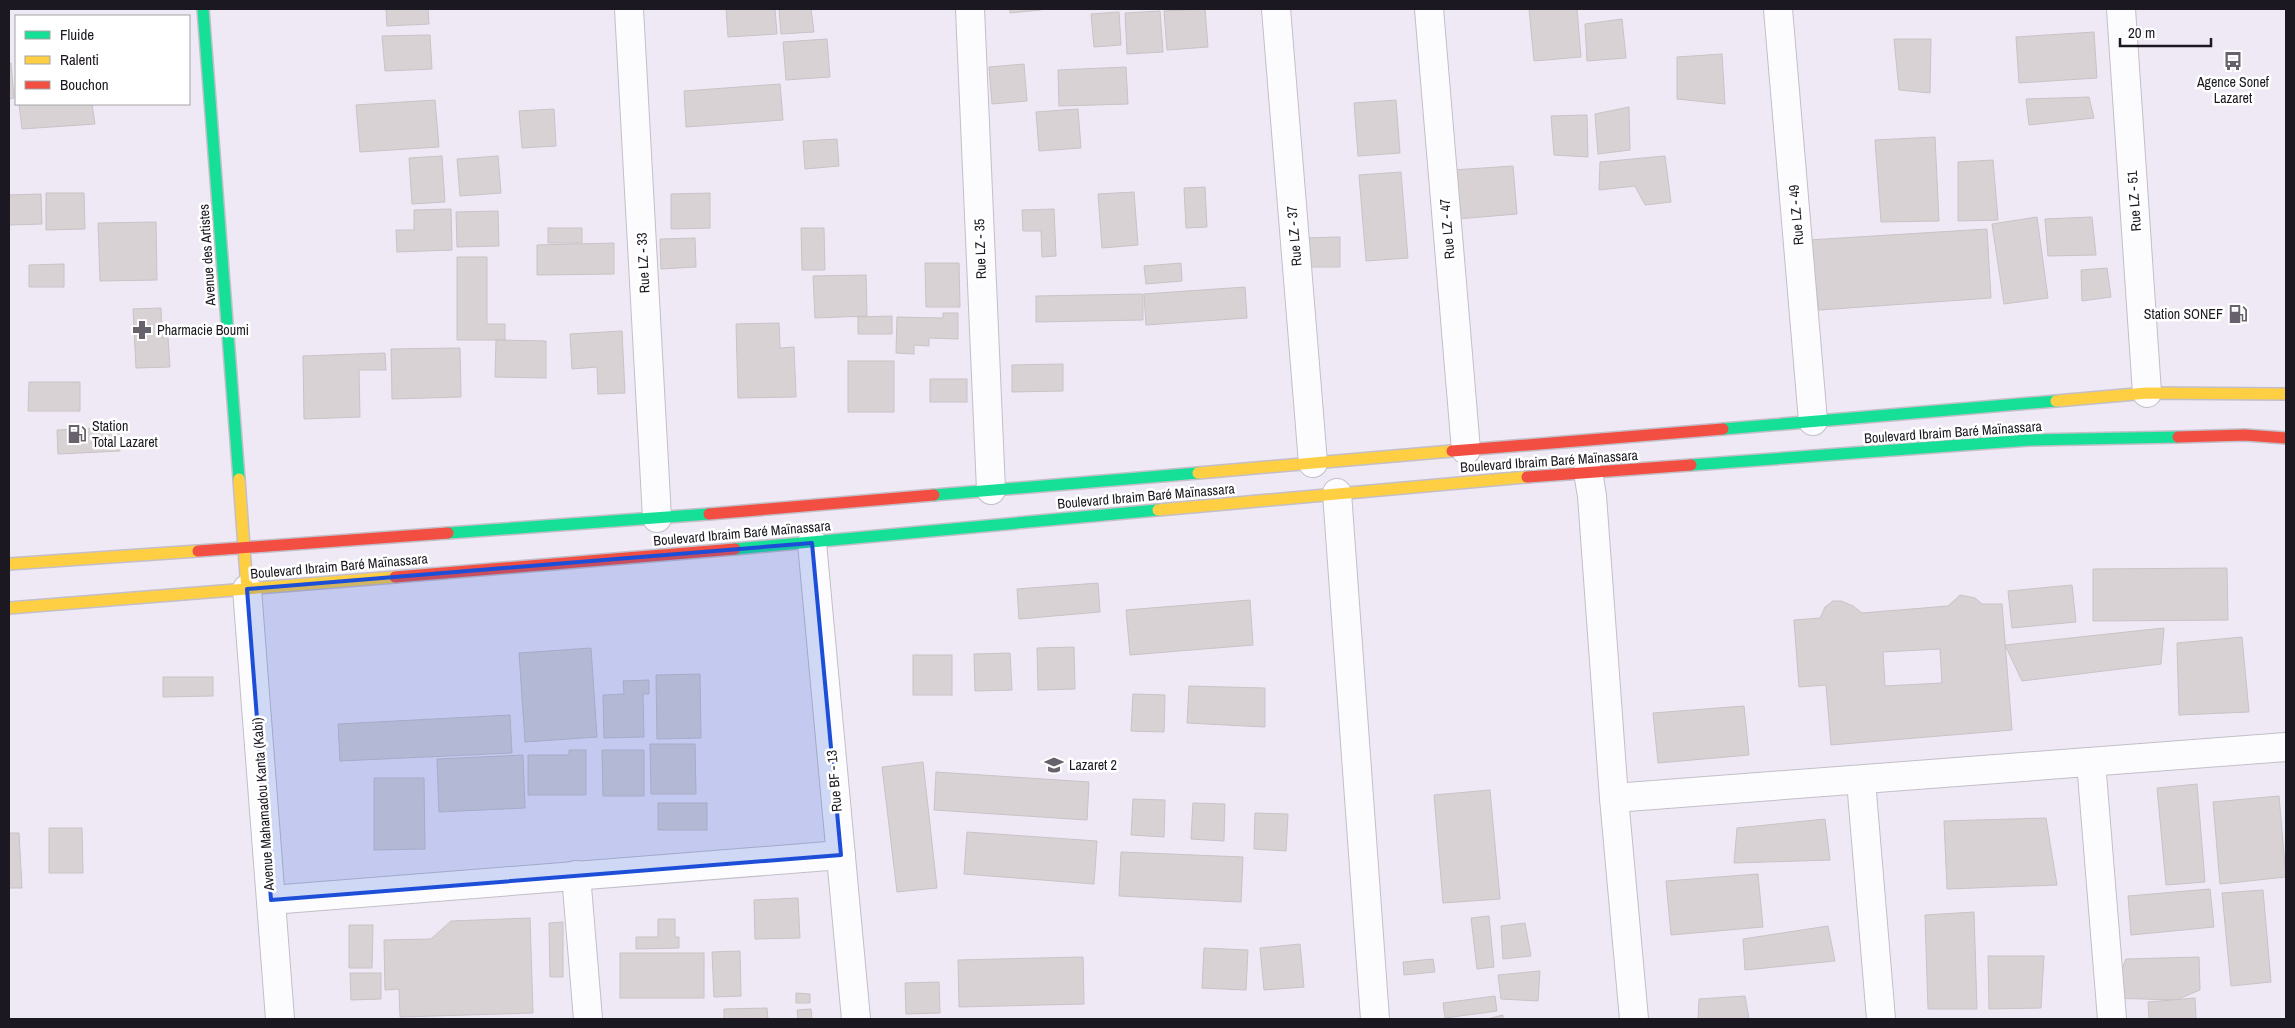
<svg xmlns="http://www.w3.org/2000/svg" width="2295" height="1028" viewBox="0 0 2295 1028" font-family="'Archivo Narrow',sans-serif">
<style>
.building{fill:#d9d2d5;stroke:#c9c2c6;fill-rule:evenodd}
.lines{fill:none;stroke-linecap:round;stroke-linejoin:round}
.street-casing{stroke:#c3bfc8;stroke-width:30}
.fast-casing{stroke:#c3bfc8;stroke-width:14}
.slow-casing{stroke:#c3bfc8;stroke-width:14}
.jam-casing{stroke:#c3bfc8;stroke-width:14}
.street{stroke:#fcfcfe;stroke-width:28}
.fast{stroke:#16e098;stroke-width:11}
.slow{stroke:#ffcf43;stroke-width:11}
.jam{stroke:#f24e42;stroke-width:11}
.marked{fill:#1d4ed8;fill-opacity:0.2;stroke:#1d4ed8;stroke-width:4;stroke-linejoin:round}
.labels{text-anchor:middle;stroke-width:5;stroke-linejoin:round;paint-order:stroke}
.poi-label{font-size:14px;fill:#1c1821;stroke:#fff;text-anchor:start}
.street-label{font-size:14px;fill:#1c1821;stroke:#fff}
</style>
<rect width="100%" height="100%" fill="#eee9f5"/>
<g class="building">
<path d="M386 9H428L429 24 387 26Z"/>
<path d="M726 9H775L777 34 728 37Z"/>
<path d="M779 9H811L814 32 781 34Z"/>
<path d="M1010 9H1041V10L1010 13Z"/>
<path d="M1205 9 1208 47 1167 50 1164 11Z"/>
<path d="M1529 9H1577L1581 57 1534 61Z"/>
<path d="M1160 11 1163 52 1127 54 1125 13Z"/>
<path d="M1119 12 1121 45 1094 47 1091 14Z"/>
<path d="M1622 19 1626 58 1587 61 1585 24Z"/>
<path d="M2094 32 2097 78 2019 83 2016 37Z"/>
<path d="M430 35 432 69 385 71 382 36Z"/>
<path d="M827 39 830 77 786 80 783 42Z"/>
<path d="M1894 39H1931L1930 93 1899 90Z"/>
<path d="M1722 54 1725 104 1677 99V57Z"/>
<path d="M9 63H11L14 98 9 99Z"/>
<path d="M1024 64 1027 101 992 104 989 67Z"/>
<path d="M1126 67 1128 104 1059 106 1058 70Z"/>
<path d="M780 84 783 120 686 127 684 91Z"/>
<path d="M2089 97 2094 118 2029 125 2026 99Z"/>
<path d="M435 100 439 147 360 152 356 105Z"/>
<path d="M1396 100 1400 153 1358 156 1354 103Z"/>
<path d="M19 104H92L95 124 22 129Z"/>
<path d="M1629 107 1630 150 1598 154 1595 114Z"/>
<path d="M554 109 556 146 522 148 519 111Z"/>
<path d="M1078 109 1081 148 1039 151 1036 112Z"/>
<path d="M1587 115 1588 157 1554 155 1551 116Z"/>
<path d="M1935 137 1939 221 1881 222 1875 140Z"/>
<path d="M837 139 839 166 805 169 803 141Z"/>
<path d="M442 156 445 202 412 204 409 158Z"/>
<path d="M498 156 501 193 460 196 457 159Z"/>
<path d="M1665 156 1671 202 1645 205 1635 186 1599 190 1600 162Z"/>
<path d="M1993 160 1998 220 1958 221V162Z"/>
<path d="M1513 166 1517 214 1457 219 1453 170Z"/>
<path d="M1401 172 1408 258 1366 261 1359 175Z"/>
<path d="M1205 187 1207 227 1186 228 1184 188Z"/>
<path d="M1134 192 1138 245 1102 248 1098 194Z"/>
<path d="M46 193H84L85 229 46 230Z"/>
<path d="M710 193V228L671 229V194Z"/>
<path d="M41 194 42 224 9 225V195Z"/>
<path d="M451 209 452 250 397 252 396 230H414V210Z"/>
<path d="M1054 209 1056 256 1042 257 1041 231H1023L1022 210Z"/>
<path d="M498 211 499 246 457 247 456 212Z"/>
<path d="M2037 217 2048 298 2004 304 1992 224Z"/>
<path d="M2092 217 2096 255 2048 256 2045 219Z"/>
<path d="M156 222 157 280 100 281 98 223Z"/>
<rect x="548" y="228" width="34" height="15"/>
<path d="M801 228H824L825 270H802Z"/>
<path d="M1987 229 1991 298 1819 310 1809 240Z"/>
<path d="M1340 237V267H1299L1298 238Z"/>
<path d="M695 238 696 267 661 269 660 239Z"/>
<path d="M614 243V274L537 275V245Z"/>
<path d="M457 257H487V324H505V340H457Z"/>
<path d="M925 263H959L960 307H926Z"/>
<path d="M1181 263 1182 281 1146 284 1144 266Z"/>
<path d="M64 264V287H29V265Z"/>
<path d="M2107 268 2111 297 2082 301 2081 270Z"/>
<path d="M866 275 867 316 815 318 813 276Z"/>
<path d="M1245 287 1247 318 1146 325 1144 294Z"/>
<path d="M1143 294V320L1036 322V296Z"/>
<path d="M161 308 162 337H168L170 367 136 368 133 309Z"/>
<path d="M943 313H958V339L929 338V346L914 345V354L896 353 897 317 943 318Z"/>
<path d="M892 316V334H858V317Z"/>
<path d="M779 323 780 348 794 347 796 397 738 398 736 324Z"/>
<path d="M622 331 625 393 598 394 597 367 572 369 570 334Z"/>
<path d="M496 340 546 341V378L495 377Z"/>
<path d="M460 348 461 397 392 399 391 349Z"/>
<path d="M385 353 386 370H359L360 417 304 419 303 356Z"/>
<rect x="848" y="361" width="46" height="51"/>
<path d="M1063 364V391L1012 392V365Z"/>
<rect x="930" y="379" width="37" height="23"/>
<path d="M29 382H80V411H28Z"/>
<path d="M119 427 120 451 58 454 57 430Z"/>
<path d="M2227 568 2228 620 2093 621V569Z"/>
<path d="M1098 583 1100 612 1019 619 1017 589Z"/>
<path d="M2072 585 2076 622 2012 628 2008 591Z"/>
<path d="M1960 595 1975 598 1982 604H2002L2012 730 1831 745 1826 685 1799 687 1794 620 1820 618 1825 607 1833 601H1841L1853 606 1862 613 1948 606ZM1940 649 1942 683 1885 686 1883 652Z"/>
<path d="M1250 600 1253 645 1130 655 1126 610Z"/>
<path d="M2164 628 2161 664 2022 681 2005 645Z"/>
<path d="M2242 637 2249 712 2179 715 2177 643Z"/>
<path d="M1074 647 1075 689 1038 690 1037 648Z"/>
<path d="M591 648 597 737 525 742 519 653Z"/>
<path d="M1010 653 1012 690 975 691 974 654Z"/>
<rect x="913" y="655" width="39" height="40"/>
<path d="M700 674 701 738 657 739 656 675Z"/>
<path d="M163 677H213V696L163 697Z"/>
<path d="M649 680V694H643L644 737 604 738 603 695 624 694 623 681Z"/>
<path d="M1189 686 1265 688V727L1187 723Z"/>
<path d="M1133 694 1165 695 1164 732 1131 731Z"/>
<path d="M1744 706 1749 755 1658 763 1653 713Z"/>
<path d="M510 715 512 753 340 761 338 724Z"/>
<path d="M650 744H695L696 794H651Z"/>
<path d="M569 750H586V795H528V755H569Z"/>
<path d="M602 750H644V796H603Z"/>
<path d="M523 755 525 808 439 812 437 759Z"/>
<path d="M923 762 937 888 897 892 882 767Z"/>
<path d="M936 772 1089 782 1087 820 934 810Z"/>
<path d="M374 778H424L425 849 374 850Z"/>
<path d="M2197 784 2205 882 2166 885 2157 788Z"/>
<path d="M1490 790 1500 899 1443 903 1434 795Z"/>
<path d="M2279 796 2286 877 2220 884 2213 802Z"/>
<path d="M1133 799 1165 800 1164 837 1131 835Z"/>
<rect x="658" y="803" width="49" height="27"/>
<path d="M1193 803 1225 804 1224 841 1191 839Z"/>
<path d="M1255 813 1288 814 1286 851 1254 849Z"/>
<path d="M2046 818 2057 885 1947 889 1944 821Z"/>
<path d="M1825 819 1830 860 1734 863 1737 828Z"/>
<path d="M49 828H82L83 873H49Z"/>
<path d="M967 832 1097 841 1094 884 964 874Z"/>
<path d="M9 833H19L22 888H9Z"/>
<path d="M1121 852 1243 857 1241 902 1119 896Z"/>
<path d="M1758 874 1763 927 1671 935 1666 881Z"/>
<path d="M2210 889 2214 927 2131 935 2128 896Z"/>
<path d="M2263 890 2271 982 2231 986 2222 893Z"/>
<path d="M798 898 800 938 755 939 754 900Z"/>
<path d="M1974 912 1977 1009H1928L1925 915Z"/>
<path d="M1489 916 1494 967 1477 969 1471 918Z"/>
<path d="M530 918 533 1013 400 1017 399 989 385 990 384 940 431 939 451 921Z"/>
<path d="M658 919H675V937H679V948L636 949V937H658Z"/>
<path d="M563 922V977H550L549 923Z"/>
<path d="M1525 923 1531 956 1503 959 1501 926Z"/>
<path d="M349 925H373L372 968H349Z"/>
<path d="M1828 926 1835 961 1745 970 1743 939Z"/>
<path d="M1300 944 1304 987 1264 990 1260 948Z"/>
<path d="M1204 948 1248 950 1246 990 1202 988Z"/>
<path d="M740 951 741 996 714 997 712 952Z"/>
<rect x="620" y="953" width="84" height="45"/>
<path d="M1988 956H2044L2041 1008 1989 1009Z"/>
<path d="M1083 957 1084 1004 959 1007 958 960Z"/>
<path d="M2199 957 2200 990 2176 1000 2110 998 2126 959Z"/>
<path d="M1433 959 1435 972 1404 975 1403 962Z"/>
<path d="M1540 971 1538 1001 1501 999 1498 975Z"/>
<path d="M350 973H381V999L351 1000Z"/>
<path d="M939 982 940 1013 906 1014 905 983Z"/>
<path d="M796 993 810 994V1003H796Z"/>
<path d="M1495 996 1497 1011 1445 1018 1443 1003Z"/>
<path d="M1745 996 1749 1019H1698L1699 999Z"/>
<path d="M2195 998 2196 1019H2149L2148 1002Z"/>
<path d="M767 1008 768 1019H724V1009Z"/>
<path d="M811 1009 812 1019H798L797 1010Z"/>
<path d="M1503 1015V1019H1487Z"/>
</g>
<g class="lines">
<g class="street-casing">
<g id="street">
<path d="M629 9 657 518"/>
<path d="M970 9 991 490"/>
<path d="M1276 9 1313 463"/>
<path d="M1429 9 1466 450"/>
<path d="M1778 9 1813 421"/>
<path d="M2121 9 2147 393"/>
<path d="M1588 472 1592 496 1614 798 1634 1019"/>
<path d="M1337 493 1375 1019"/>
<path d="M812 543 856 1019"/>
<path d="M247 589 280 1019"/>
<path d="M2091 762 2112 1019"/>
<path d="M1861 781 1881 1019"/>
<path d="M1614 798 2286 747"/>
<path d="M576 875 588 1019"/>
<path d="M271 900 841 855"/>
</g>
</g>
<g class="fast-casing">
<g id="fast">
<path d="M203 9 239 479"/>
<path d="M1723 429 2056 401"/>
<path d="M1691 465 2030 440 2178 437"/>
<path d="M934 495 1198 473"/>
<path d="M448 533 709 514"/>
<path d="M735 549 1158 510"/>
</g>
</g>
<g class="slow-casing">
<g id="slow">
<path d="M2056 401 2147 393 2286 394"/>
<path d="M1198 473 1452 451"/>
<path d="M239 479 247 589"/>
<path d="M1158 510 1527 477"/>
<path d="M9 564 198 551"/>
<path d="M9 608 395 577"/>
</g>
</g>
<g class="jam-casing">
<g id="jam">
<path d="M2178 437 2245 435 2286 438"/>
<path d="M1452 451 1723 429"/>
<path d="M1527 477 1691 465"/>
<path d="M709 514 934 495"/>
<path d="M198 551 448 533"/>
<path d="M395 577 735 549"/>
</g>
</g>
<use href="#street" class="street"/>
<use href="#fast" class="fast"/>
<use href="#slow" class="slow"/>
<use href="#jam" class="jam"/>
</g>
<path class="marked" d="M812 543 841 855 271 900 247 589Z"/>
<defs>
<g id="bus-bare" transform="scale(1.5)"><path d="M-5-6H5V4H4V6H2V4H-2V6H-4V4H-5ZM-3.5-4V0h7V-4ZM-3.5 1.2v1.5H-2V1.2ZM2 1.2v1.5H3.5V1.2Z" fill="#66616b" stroke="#fff" stroke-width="2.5" paint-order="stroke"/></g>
<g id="fuel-bare" transform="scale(1.5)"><path d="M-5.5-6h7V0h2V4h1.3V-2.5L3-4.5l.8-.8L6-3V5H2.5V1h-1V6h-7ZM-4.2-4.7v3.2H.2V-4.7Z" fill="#66616b" stroke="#fff" stroke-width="2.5" paint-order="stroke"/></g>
<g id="pharmacy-bare" transform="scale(1.5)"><path d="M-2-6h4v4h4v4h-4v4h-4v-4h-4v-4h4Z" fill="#66616b" stroke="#fff" stroke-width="2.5" paint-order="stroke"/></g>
<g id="school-bare" transform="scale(1.5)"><path d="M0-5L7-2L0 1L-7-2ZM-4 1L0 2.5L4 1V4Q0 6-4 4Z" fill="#66616b" stroke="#fff" stroke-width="2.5" paint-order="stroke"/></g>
</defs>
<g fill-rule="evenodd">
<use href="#bus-bare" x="2233" y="61"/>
<use href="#fuel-bare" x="2238" y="314"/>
<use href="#pharmacy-bare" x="142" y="330"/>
<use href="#fuel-bare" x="77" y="434"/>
<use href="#school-bare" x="1054" y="765"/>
</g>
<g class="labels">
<g class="poi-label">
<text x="2233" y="87" text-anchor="middle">Agence Sonef<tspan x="2233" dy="16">Lazaret</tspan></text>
<text x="2223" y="319" text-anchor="end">Station SONEF</text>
<text x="157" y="335">Pharmacie Boumi</text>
<text x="92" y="431">Station<tspan x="92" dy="16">Total Lazaret</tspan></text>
<text x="1069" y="770">Lazaret 2</text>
</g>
<g class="street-label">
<text transform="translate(2134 201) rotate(-94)" y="5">Rue LZ - 51</text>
<text transform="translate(1796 215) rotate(-95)" y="5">Rue LZ - 49</text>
<text transform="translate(1447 229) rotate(-95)" y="5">Rue LZ - 47</text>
<text transform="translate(1294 236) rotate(-95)" y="5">Rue LZ - 37</text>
<text transform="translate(980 249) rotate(-92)" y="5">Rue LZ - 35</text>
<text transform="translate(207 255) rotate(-94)" y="5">Avenue des Artistes</text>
<text transform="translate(643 263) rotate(-93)" y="5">Rue LZ - 33</text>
<text transform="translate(1953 432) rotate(-4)" y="5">Boulevard Ibraim Baré Maïnassara</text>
<text transform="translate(1549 461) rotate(-4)" y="5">Boulevard Ibraim Baré Maïnassara</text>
<text transform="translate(1146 496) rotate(-5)" y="5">Boulevard Ibraim Baré Maïnassara</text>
<text transform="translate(742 533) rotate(-5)" y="5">Boulevard Ibraim Baré Maïnassara</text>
<text transform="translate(339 566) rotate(-5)" y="5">Boulevard Ibraim Baré Maïnassara</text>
<text transform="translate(834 781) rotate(-95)" y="5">Rue BF - 13</text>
<text transform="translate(263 804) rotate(-94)" y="5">Avenue Mahamadou Kanta (Kabi)</text>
</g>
</g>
<rect width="2295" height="1028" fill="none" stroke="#1c1821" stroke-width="20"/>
<rect x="15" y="15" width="175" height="90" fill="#ffffff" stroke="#a4a3a6"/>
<rect x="25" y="31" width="25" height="8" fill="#16e098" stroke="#a4a3a6"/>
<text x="60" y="40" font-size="15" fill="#1c1821">Fluide</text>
<rect x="25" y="56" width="25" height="8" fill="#ffcf43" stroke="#a4a3a6"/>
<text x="60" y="65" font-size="15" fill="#1c1821">Ralenti</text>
<rect x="25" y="81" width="25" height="8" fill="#f24e42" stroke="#a4a3a6"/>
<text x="60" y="90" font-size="15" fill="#1c1821">Bouchon</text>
<path d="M2120 38v8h91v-8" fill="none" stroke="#1c1821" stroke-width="2.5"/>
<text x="2128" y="38" font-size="15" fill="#1c1821" stroke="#ffffff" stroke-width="4" paint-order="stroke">20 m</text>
</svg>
